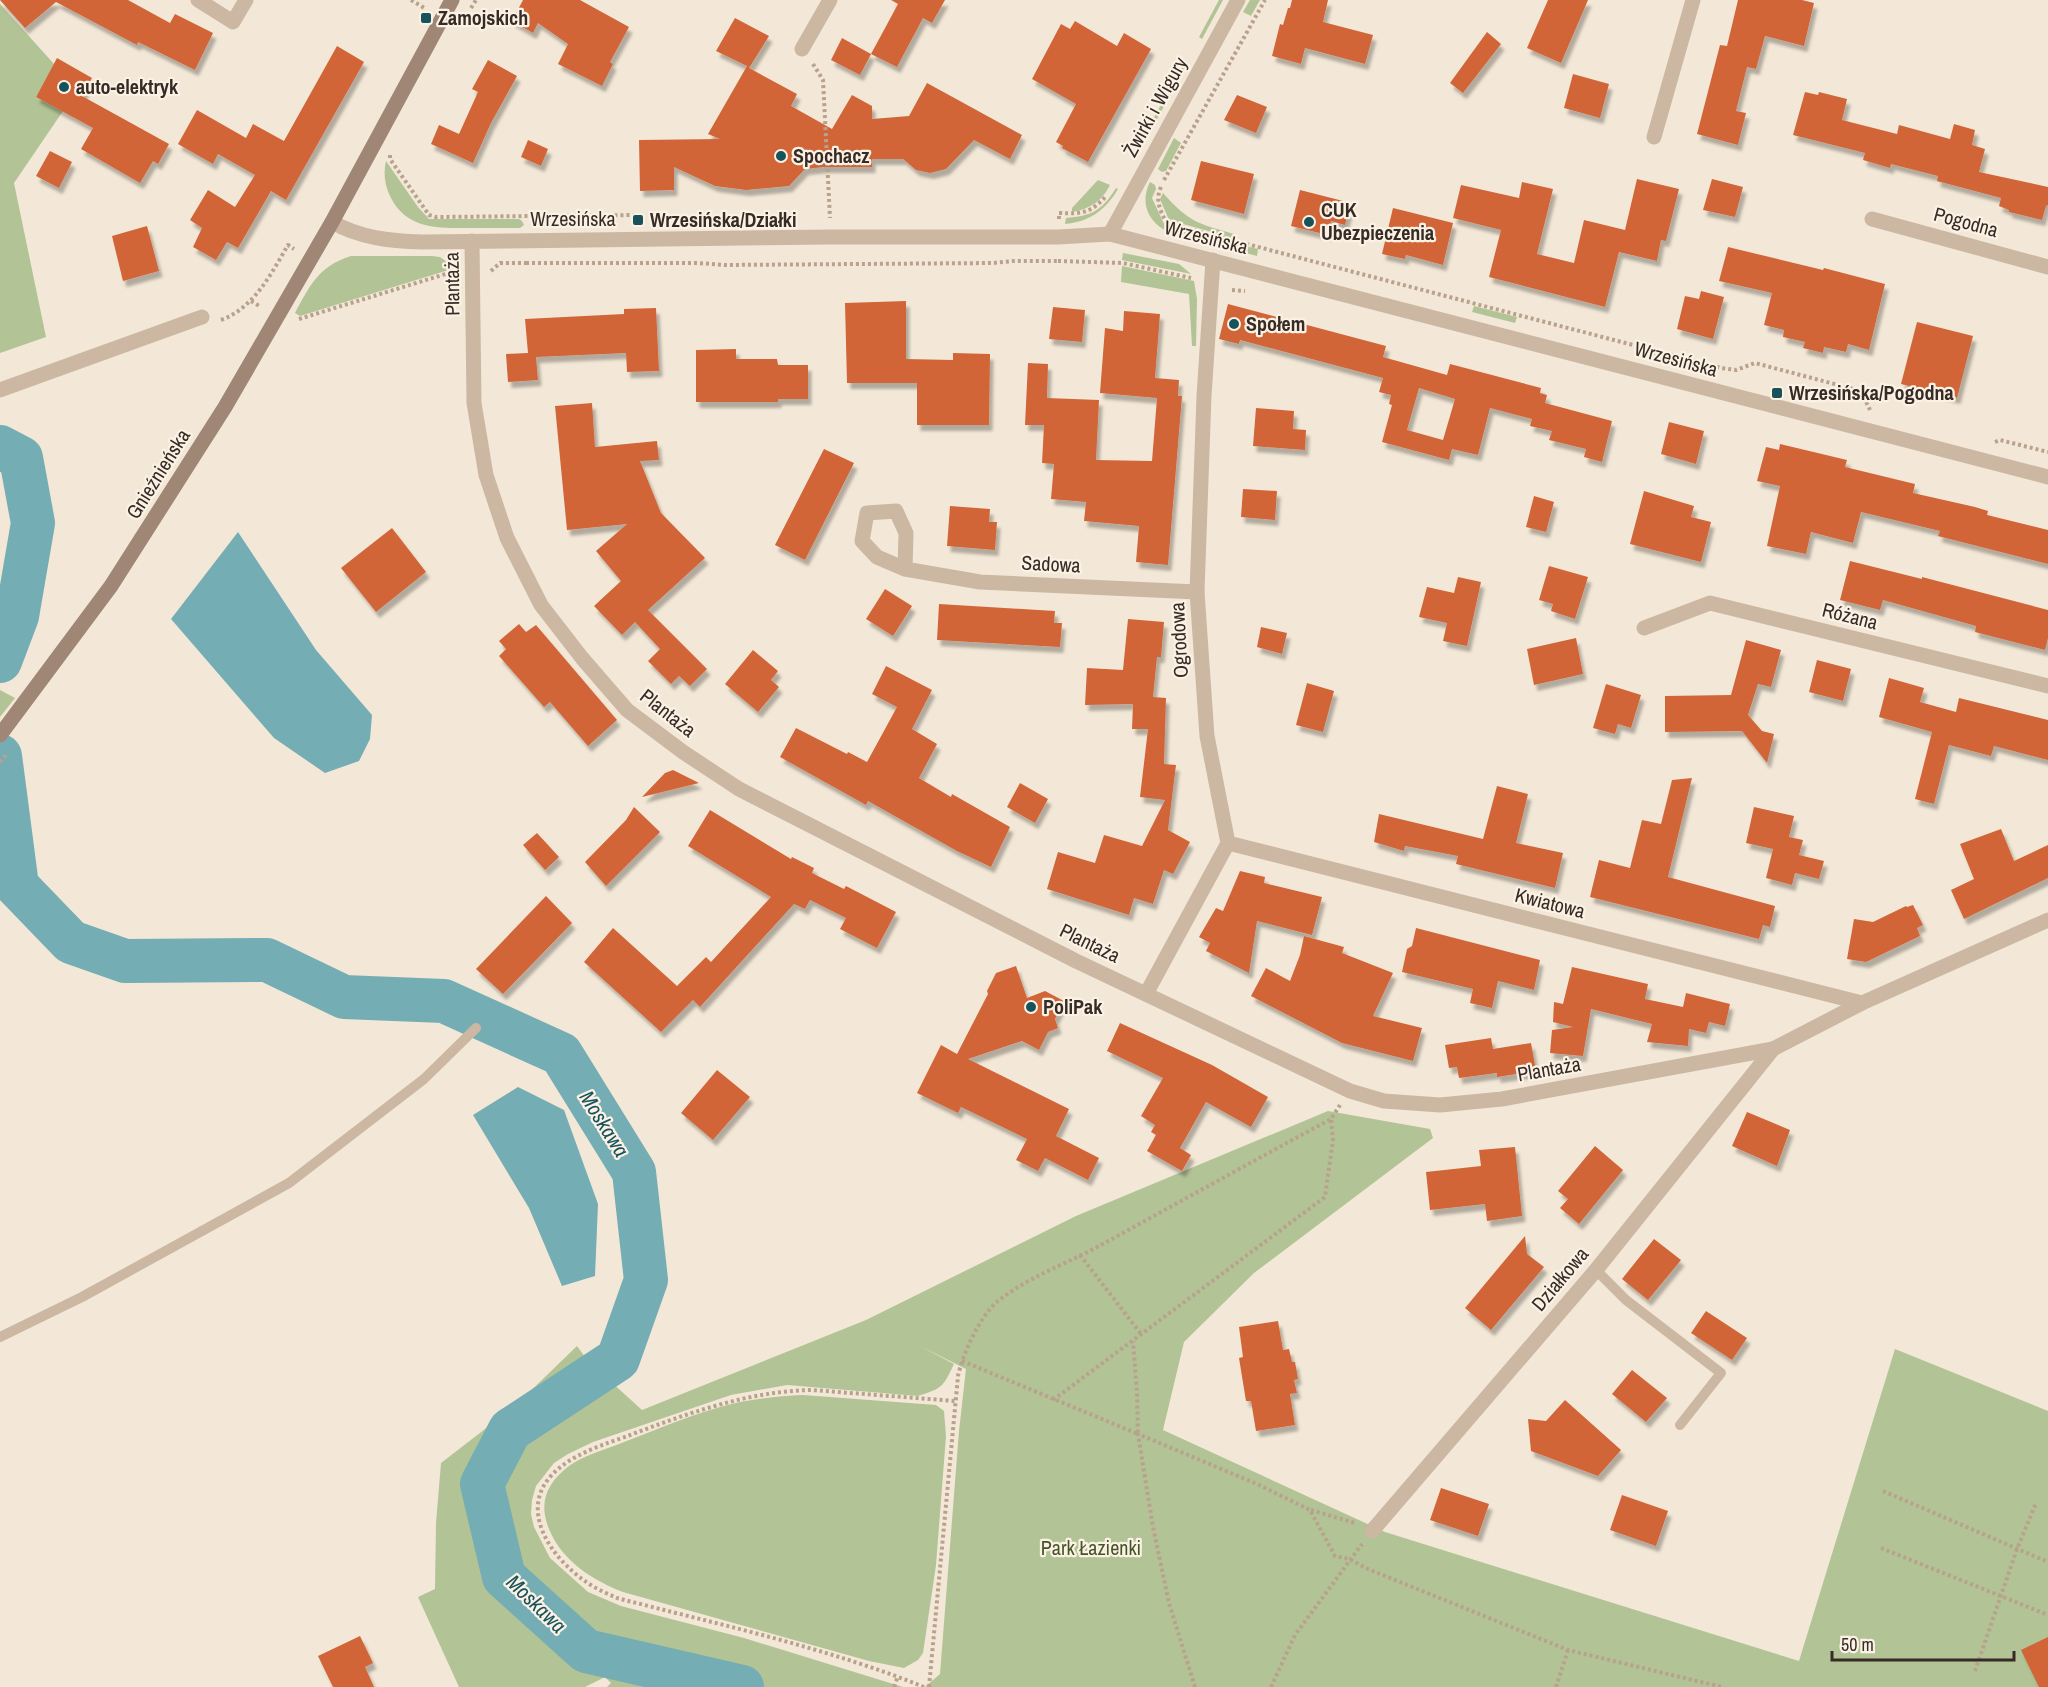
<svg xmlns="http://www.w3.org/2000/svg" width="2048" height="1687" viewBox="0 0 2048 1687" font-family="'Archivo Narrow',sans-serif">
<style>
.green{fill:#b2c396}
.water{fill:#74adb3}
.lines{fill:none;stroke-linecap:round;stroke-linejoin:round}
.river{stroke:#74adb3;stroke-width:44}
.building{fill:#d16538;fill-rule:evenodd;filter:url(#shadow)}
.path{stroke:#b8a28d;stroke-width:4;stroke-dasharray:3 3;stroke-linecap:butt}
.lane{stroke:#ccb8a2;stroke-width:10}
.street{stroke:#ccb8a2;stroke-width:15}
.secondary{stroke:#a08674;stroke-width:15}
.poi-dot{fill:#18535b;stroke:#fbf1e4;stroke-width:2}
.labels{text-anchor:middle;stroke-width:4.5;stroke-linejoin:round;paint-order:stroke}
.poi-label{font-size:20px;font-weight:bold;fill:#362c25;stroke:#fbf1e4;text-anchor:start}
.street-label{font-size:20px;fill:#362c25;stroke:#fbf1e4}
.park-label{font-size:20px;fill:#435627;stroke:#fbf1e4}
.water-label{font-size:21px;font-style:italic;fill:#18535b;stroke:#fbf1e4}
</style>
<defs>
<filter id="shadow"><feDropShadow dx="3.5" dy="6" stdDeviation="1.5" flood-color="#0004"/></filter>
</defs>
<rect width="100%" height="100%" fill="#f3e8d7"/>
<g class="green">
<path d="M1219 0H1223L1202 39 1199 37Z"/>
<path d="M1250 0H1260L1251 16 1243 12Z"/>
<path d="M0 4 54 64 36 97 63 111 14 183 46 337 0 353Z"/>
<path d="M1184 63 1187 64 1150 132 1147 130Z"/>
<path d="M1174 138 1181 143 1166 171 1162 172 1158 169Z"/>
<path d="M386 161 418 207 429 219H519L522 221 524 225 520 228C502 228 485 228 468 228 437 228 407 229 391 198 385 187 383 173 386 161Z"/>
<path d="M1098 180 1110 185C1102 201 1090 209 1072 212V208Z"/>
<path d="M1150 182 1155 185 1156 189 1152 198 1165 226 1258 249 1257 256 1170 233C1149 223 1139 204 1150 182Z"/>
<path d="M1116 188 1118 189C1106 210 1089 222 1065 224L1066 218C1091 216 1102 211 1116 188Z"/>
<path d="M1163 193C1190 223 1197 223 1234 234L1233 238 1169 220 1160 199Z"/>
<path d="M1123 253 1179 264 1191 274 1122 260Z"/>
<path d="M351 256H432L440 257 455 268 300 316 295 313C310 285 319 266 351 256Z"/>
<path d="M1122 266 1194 281 1197 299 1196 346H1192L1189 294 1121 282Z"/>
<path d="M1474 306 1517 317 1515 323 1472 312Z"/>
<path d="M1653 352 1690 362 1688 369 1651 359Z"/>
<path d="M0 690 15 698 0 717Z"/>
<path d="M1328 1111 1430 1129 1433 1138 1254 1273 1184 1342 1163 1430 1385 1532 1799 1661 1895 1349 2048 1411V1687H925L940 1674 959 1431 966 1369 920 1346 954 1364C943 1387 943 1388 918 1396L787 1385 731 1395 593 1442 568 1454 554 1463 536 1486 532 1500 531 1514 534 1527 550 1558 588 1592 621 1606 744 1638 903 1687H607L611 1683 605 1677 585 1687H459L418 1597 435 1589 436 1523 441 1463 515 1406 577 1346 588 1361 642 1410 866 1320 1076 1216Z"/>
<path d="M803 1395 936 1405 944 1411 946 1436 936 1565 923 1653 918 1660 904 1668 869 1661 623 1592C592 1580 562 1561 549 1529 538 1502 547 1483 569 1466 582 1456 604 1450 619 1444 658 1429 699 1411 740 1402 761 1398 782 1396 803 1395Z"/>
</g>
<g class="water">
<path d="M238 532 316 650 372 715 370 739 359 761 325 773 274 738 171 619Z"/>
<path d="M518 1087 564 1110 598 1204 595 1276 562 1286 529 1208 473 1115Z"/>
</g>
<g class="lines">
<g class="river">
<path d="M0 447 21 458 33 523 17 616 0 661"/>
<path d="M0 756 17 886 71 942 125 961 267 960 344 997 444 1001 561 1054 634 1172 646 1280 618 1359 510 1430 482 1484 504 1577 586 1651 742 1687"/>
</g>
</g>
<g class="building">
<path d="M0 0H128L170 23 175 14 213 33 195 70 138 42 137 45 56 2 25 28Z"/>
<path d="M523 0H580L629 27 610 62 613 64 602 86 558 64 568 44 538 23 533 33 512 21Z"/>
<path d="M891 0H945L932 23 923 18 897 67 871 54 898 4Z"/>
<path d="M1292 0H1328L1323 22 1373 35 1365 64 1305 48 1301 64 1272 56 1280 24 1283 25 1288 8H1290Z"/>
<path d="M1548 0H1588L1561 63 1527 48Z"/>
<path d="M1738 0H1802L1814 3 1804 46 1765 36 1756 69 1747 67 1736 111 1746 113 1738 145 1697 134 1720 45 1727 46Z"/>
<path d="M735 18 769 36 749 68 797 94 791 106 832 129 852 95 872 106V119L909 116 927 83 1022 135 1010 159 974 140 946 169 930 173 916 170 903 159H872V167H824L805 169 789 186 746 190 715 186 674 167V190L640 191 639 140 720 139 708 134 747 66 716 51Z"/>
<path d="M1075 21 1117 46 1124 33 1151 49 1088 162 1062 148 1063 146 1056 142 1076 104 1032 79 1061 24 1070 29Z"/>
<path d="M1487 32 1501 44 1463 93 1450 83Z"/>
<path d="M842 38 871 54 860 75 831 60Z"/>
<path d="M337 46 364 62 286 200 271 191 238 248 227 242 216 260 193 247 202 228 190 220 208 190 235 207 255 175 218 154 213 164 178 144 197 110 246 138 253 124 284 141Z"/>
<path d="M57 58 92 78 82 96 169 144 158 164 153 161 140 183 81 149 93 128 36 97Z"/>
<path d="M488 60 517 76 491 123 473 163 431 144 439 125 459 134 478 92 472 89Z"/>
<path d="M1573 74 1609 84 1600 118 1564 108Z"/>
<path d="M1805 92 1818 95 1819 92 1847 99 1842 120 1897 134 1899 125 1950 139 1954 124 1975 130 1972 145 1985 149 1979 172 2048 187V205L2046 206 2042 220 2009 212V210L1999 206 2001 198 1937 181 1938 176 1891 164 1890 168 1863 160 1865 153 1793 135Z"/>
<path d="M1237 95 1267 107 1256 133 1224 120Z"/>
<path d="M528 140 548 149 541 166 521 157Z"/>
<path d="M50 151 72 162 59 188 36 176Z"/>
<path d="M1201 161 1254 174 1244 214 1191 200Z"/>
<path d="M1637 179 1679 189 1666 241 1661 240 1657 261 1619 252 1605 307 1489 277 1501 230 1453 218 1461 185 1519 198 1522 182 1553 189 1537 254 1574 263 1584 220 1625 230Z"/>
<path d="M1712 179 1743 187 1735 217 1703 210Z"/>
<path d="M1300 190 1351 203 1345 225 1331 221 1328 235 1291 226Z"/>
<path d="M1393 208 1453 223 1443 265 1406 255 1405 259 1382 254Z"/>
<path d="M147 226 159 271 123 281 112 236Z"/>
<path d="M1728 247 1823 270 1824 268 1885 284 1869 350 1848 344 1846 352 1824 347 1823 353 1803 348 1805 342 1783 337 1784 330 1764 325 1772 293 1719 281Z"/>
<path d="M1701 291 1724 297 1713 339 1677 329 1685 296 1699 299Z"/>
<path d="M906 301V359L953 360V353L990 354 989 425H917V383H847L845 303Z"/>
<path d="M1228 304 1386 346 1383 357 1447 375 1450 364 1541 388 1540 393 1547 395 1545 403 1612 421 1602 462 1584 457 1586 449 1549 440 1552 431 1530 426 1532 419 1490 408 1478 455 1452 449 1449 460 1382 442 1392 405 1389 404 1391 395 1379 392 1383 378 1240 340 1239 344 1219 339ZM1419 388 1455 399 1443 440 1407 430Z"/>
<path d="M1053 307 1085 310 1082 342 1049 339Z"/>
<path d="M656 308 659 371 627 372 626 353 536 357 538 380 508 382 506 354 528 353 525 319 624 314V309Z"/>
<path d="M1124 311 1160 314 1155 378 1179 380 1178 396H1182L1168 565 1136 562 1139 526 1084 521 1086 502 1051 499 1054 464 1042 463 1044 425H1025L1028 363 1048 364 1047 398 1099 400 1096 460 1152 461 1157 398 1100 393 1105 328 1123 331Z"/>
<path d="M1917 322 1973 336 1957 398 1901 384Z"/>
<path d="M736 349V359H777L778 365H808V399H778V402H696V350Z"/>
<path d="M592 403 595 447 657 441 659 460 640 461 661 513 705 558 648 610 707 669 690 686 679 676 671 684 648 661 660 649 635 622 622 635 594 606 621 581 596 551 627 524 567 530 555 406Z"/>
<path d="M1256 408 1294 411 1293 429 1306 430 1305 450 1253 446Z"/>
<path d="M1669 422 1704 431 1696 464 1661 454Z"/>
<path d="M1780 444 1847 460 1845 467 1915 484 1913 493 1975 507 1988 511 1987 515 2048 530V564L1938 536 1940 531 1861 512 1853 543 1811 532 1806 554 1767 546 1780 486 1757 481 1766 447 1779 450Z"/>
<path d="M824 449 854 463 805 560 775 545Z"/>
<path d="M1243 489 1277 491 1275 520 1241 517Z"/>
<path d="M1644 491 1694 506 1691 517 1711 522 1701 562 1630 544Z"/>
<path d="M1534 496 1554 502 1546 532 1526 527Z"/>
<path d="M950 506 990 509 989 522H997L995 550 947 546Z"/>
<path d="M392 528 426 572 376 612 341 568Z"/>
<path d="M1850 561 1922 579V577L2048 610V638L2045 650 1975 632 1976 626 1883 600 1880 610 1840 600Z"/>
<path d="M1549 566 1588 577 1575 619 1551 611 1553 604 1539 600Z"/>
<path d="M1458 577 1481 582 1467 646 1443 641 1447 623 1419 617 1427 587 1454 593Z"/>
<path d="M885 589 912 606 893 636 866 619Z"/>
<path d="M939 604 1055 611 1054 623H1062L1060 647 937 640Z"/>
<path d="M1128 619 1164 622 1161 657H1157L1153 697 1166 698 1164 764 1176 765 1168 830 1190 842 1173 874 1164 870 1153 904 1134 898 1129 915 1047 889 1058 852 1095 863 1104 835 1142 846 1165 800 1140 797 1148 729H1132L1133 704 1085 705 1087 668 1123 670Z"/>
<path d="M519 624 526 632 536 625 617 720 588 746 550 702 544 707 499 656 506 649 499 641Z"/>
<path d="M1261 627 1287 633 1282 654 1257 647Z"/>
<path d="M1576 638 1583 674 1534 685 1527 649Z"/>
<path d="M1746 640 1781 650 1771 687 1758 684 1748 715 1762 731 1774 734 1767 763 1742 731 1665 732V696L1731 695Z"/>
<path d="M753 650 778 671 771 680 779 687 758 712 725 684Z"/>
<path d="M1817 660 1851 669 1843 701 1809 692Z"/>
<path d="M886 666 932 690 912 729 937 744 919 778 951 797 952 794 1010 827 991 867 957 851 868 801 866 805 780 757 796 728 847 754 848 752 867 762 897 707 872 694Z"/>
<path d="M1889 678 1924 688 1920 702 1956 712 1959 698 2048 720V760L1994 746 1991 756 1949 745 1934 804 1915 799 1932 732 1879 717Z"/>
<path d="M1307 683 1334 691 1323 732 1296 725Z"/>
<path d="M1606 684 1641 695 1631 728 1618 724 1615 734 1593 728Z"/>
<path d="M673 770 699 783 642 797 665 773Z"/>
<path d="M1692 778 1668 877 1775 906 1770 927 1763 925 1759 939 1590 897 1599 860 1630 868 1642 820 1661 824 1672 780Z"/>
<path d="M1020 783 1048 799 1035 823 1007 807Z"/>
<path d="M1497 786 1528 794 1516 843 1563 853 1555 888 1456 864 1458 856 1405 846 1404 851 1374 842 1379 814 1483 839Z"/>
<path d="M634 807 660 832 606 886 585 862 626 820Z"/>
<path d="M1754 807 1794 816 1789 837 1803 840 1799 855 1824 861 1819 879 1795 873 1792 885 1766 878 1773 849 1746 843Z"/>
<path d="M710 810 791 859 792 857 814 868 812 873 844 889 846 886 896 912 877 948 840 929 846 918 810 900 805 909 794 904 700 1007 693 1000 661 1032 584 962 613 928 677 986 706 957 711 962 771 897 688 846Z"/>
<path d="M2001 829 2014 861 2048 845V878L1964 919 1951 890 1974 879 1960 844Z"/>
<path d="M537 833 559 857 545 870 523 845Z"/>
<path d="M1240 871 1265 877 1264 883 1322 897 1312 935 1257 921 1249 973 1206 951 1210 943 1199 937 1216 908 1223 911Z"/>
<path d="M546 896 572 923 503 994 476 969Z"/>
<path d="M1913 905 1923 925 1917 928 1920 936 1866 962 1847 959 1854 919 1873 922 1906 906 1907 907Z"/>
<path d="M1416 928 1540 960 1534 990 1498 981 1492 1008 1470 1003 1473 989 1402 972 1407 949 1412 946Z"/>
<path d="M1304 936 1344 947 1342 953 1393 973 1373 1016 1422 1028 1413 1061 1342 1043 1251 996 1266 968 1290 981 1300 955Z"/>
<path d="M1016 966 1027 998 1045 991 1064 1001 1055 1019 1058 1028 1048 1032 1039 1050 1022 1041 968 1059 1069 1109 1056 1136 1099 1158 1088 1180 1045 1158 1038 1171 1016 1160 1027 1139 961 1107 958 1113 917 1093 941 1045 957 1054 988 994 987 991 996 973Z"/>
<path d="M1572 967 1648 984 1645 999 1683 1007 1686 993 1730 1004 1725 1026 1709 1022 1706 1033 1689 1029 1688 1046 1647 1042 1652 1024 1591 1009 1583 1056 1550 1053 1552 1030 1573 1027 1553 1022 1554 1002 1563 1004Z"/>
<path d="M1120 1023 1212 1065 1268 1097 1251 1127 1206 1102 1180 1148 1191 1155 1182 1171 1147 1151 1156 1135 1151 1132 1155 1125 1141 1116 1163 1078 1107 1051Z"/>
<path d="M1491 1038 1493 1049 1531 1043 1536 1071 1497 1077V1073L1459 1078 1457 1067 1449 1068 1445 1045Z"/>
<path d="M717 1070 750 1097 713 1140 681 1113Z"/>
<path d="M1747 1112 1790 1130 1777 1166 1732 1146Z"/>
<path d="M1595 1146 1623 1170 1579 1224 1560 1208 1568 1199 1558 1191Z"/>
<path d="M1515 1147 1522 1216 1487 1221 1485 1204 1430 1210 1426 1172 1481 1166 1479 1150Z"/>
<path d="M1525 1236 1527 1254 1544 1267 1491 1330 1465 1308Z"/>
<path d="M1654 1239 1681 1260 1648 1300 1622 1279Z"/>
<path d="M1706 1311 1747 1338 1732 1360 1691 1333Z"/>
<path d="M1278 1321 1283 1350 1289 1349 1292 1362H1295L1298 1379 1294 1380 1297 1393 1290 1394 1295 1425 1256 1431 1251 1401H1246L1239 1358 1243 1357 1239 1327Z"/>
<path d="M1632 1370 1667 1398 1646 1422 1612 1394Z"/>
<path d="M1565 1400 1621 1450 1598 1476 1531 1451 1528 1419 1546 1421Z"/>
<path d="M1441 1488 1489 1504 1478 1536 1430 1520Z"/>
<path d="M1622 1495 1668 1511 1656 1546 1610 1530Z"/>
<path d="M360 1636 373 1663 365 1667 374 1687H333L318 1656Z"/>
<path d="M2048 1637V1687H2039L2021 1650Z"/>
</g>
<g class="lines">
<g class="path">
<path d="M411 0 426 9"/>
<path d="M471 8 476 0"/>
<path d="M813 64 823 80 830 218"/>
<path d="M390 155V159L429 215 436 217 638 215"/>
<path d="M1164 180 1265 0"/>
<path d="M1161 187C1155 200 1160 210 1166 222L1174 225 1721 368 1736 370 1755 363 1861 391 1870 410"/>
<path d="M1059 219V213C1083 214 1091 213 1107 195"/>
<path d="M1058 261 1123 263 1191 278"/>
<path d="M526 263H698L724 265 993 263 1013 261H1058"/>
<path d="M491 271 500 263H526V261"/>
<path d="M1232 290 1245 291"/>
<path d="M251 301 261 307"/>
<path d="M299 319 452 272 454 275"/>
<path d="M221 320C254 308 271 274 288 245L294 249"/>
<path d="M1995 442 2000 440 2048 452"/>
<path d="M0 762 7 754"/>
<path d="M1080 1255 1141 1334"/>
<path d="M962 1361 1138 1434 1137 1393 1133 1341"/>
<path d="M1053 1400 1325 1197 1333 1140 1331 1119"/>
<path d="M1883 1491 2048 1562"/>
<path d="M1311 1510 1355 1523"/>
<path d="M1881 1548 2048 1615"/>
<path d="M1975 1671 2017 1549 2036 1503"/>
<path d="M894 1687 898 1676"/>
<path d="M924 1687C828 1648 717 1624 617 1598 606 1593 594 1588 585 1581 553 1559 519 1513 550 1477 570 1454 603 1445 630 1435 689 1413 749 1391 812 1390L955 1401"/>
<path d="M929 1687 958 1376C963 1353 980 1316 998 1301 1028 1277 1066 1264 1099 1246 1176 1204 1253 1161 1331 1119L1340 1105"/>
<path d="M1195 1687 1169 1603 1153 1527 1138 1434 1257 1484 1310 1510 1335 1556 1349 1559 1368 1569 1568 1650 1722 1687"/>
<path d="M1271 1687 1295 1635 1362 1544"/>
<path d="M1556 1687 1568 1650"/>
</g>
<g class="lane">
<path d="M1596 1270 1626 1300 1721 1373 1680 1425"/>
<path d="M0 1337 82 1297 289 1183 424 1079 476 1028"/>
</g>
<g class="street">
<path d="M198 0 233 22 246 0"/>
<path d="M802 49 830 0"/>
<path d="M1654 137 1693 0"/>
<path d="M1872 219 2048 267"/>
<path d="M332 222C360 238 390 241 422 242L831 237H1058L1110 234 2048 477"/>
<path d="M1110 234 1238 0"/>
<path d="M472 241 474 403 486 475 507 538 541 605 582 658 627 710 683 752 739 789 1076 961 1350 1091 1384 1101 1440 1105 1502 1099 1773 1049 1862 1003 2048 920"/>
<path d="M0 390 202 317"/>
<path d="M905 569 877 557 862 541 867 513 896 511 906 533 905 569 980 582 1197 592"/>
<path d="M1644 628 1710 603 2048 686"/>
<path d="M1228 843 1862 1003"/>
<path d="M1146 994 1228 843 1207 736 1197 592 1204 396 1213 260"/>
<path d="M1372 1531 1596 1270 1773 1049"/>
</g>
<path class="secondary" d="M0 735 111 586 225 407 332 222 452 0"/>
</g>
<g class="poi-dot">
<rect x="420" y="12" width="12" height="12" rx="3"/>
<circle cx="64" cy="87" r="6"/>
<circle cx="781" cy="156" r="6"/>
<rect x="632" y="214" width="12" height="12" rx="3"/>
<circle cx="1309" cy="222" r="6"/>
<circle cx="1234" cy="324" r="6"/>
<rect x="1771" y="387" width="12" height="12" rx="3"/>
<circle cx="1031" cy="1007" r="6"/>
</g>
<g class="labels">
<g class="poi-label">
<text x="438" y="25">Zamojskich</text>
<text x="76" y="94">auto-elektryk</text>
<text x="793" y="163">Spochacz</text>
<text x="1321" y="217">CUK<tspan x="1321" dy="23">Ubezpieczenia</tspan></text>
<text x="650" y="227">Wrzesińska/Działki</text>
<text x="1246" y="331">Społem</text>
<text x="1789" y="400">Wrzesińska/Pogodna</text>
<text x="1043" y="1014">PoliPak</text>
</g>
<g class="street-label">
<text transform="translate(1155 107) rotate(-61)" y="7">Żwirki i Wigury</text>
<text x="573" y="226">Wrzesińska</text>
<text transform="translate(1966 222) rotate(15)" y="7">Pogodna</text>
<text transform="translate(1206 237) rotate(14)" y="7">Wrzesińska</text>
<text transform="translate(452 284) rotate(-91)" y="7">Plantaża</text>
<text transform="translate(1676 359) rotate(15)" y="7">Wrzesińska</text>
<text transform="translate(158 474) rotate(-58)" y="7">Gnieźnieńska</text>
<text transform="translate(1051 564) rotate(3)" y="7">Sadowa</text>
<text transform="translate(1850 616) rotate(14)" y="7">Różana</text>
<text transform="translate(1179 640) rotate(-93)" y="7">Ogrodowa</text>
<text transform="translate(668 713) rotate(38)" y="7">Plantaża</text>
<text transform="translate(1550 903) rotate(14)" y="7">Kwiatowa</text>
<text transform="translate(1090 943) rotate(26)" y="7">Plantaża</text>
<text transform="translate(1549 1069) rotate(-10)" y="7">Plantaża</text>
<text transform="translate(1560 1279) rotate(-50)" y="7">Działkowa</text>
</g>
<g class="park-label">
<text x="1091" y="1555">Park Łazienki</text>
</g>
<g class="water-label">
<text transform="translate(604 1124) rotate(58)" y="7">Moskawa</text>
<text transform="translate(536 1604) rotate(44)" y="7">Moskawa</text>
</g>
</g>
<path d="M1832 1651v9h182v-9" fill="none" stroke="#362c25" stroke-width="3"/>
<text x="1841" y="1651" font-size="18" fill="#362c25" stroke="#fbf1e4" stroke-width="4.5" paint-order="stroke">50 m</text>
</svg>
